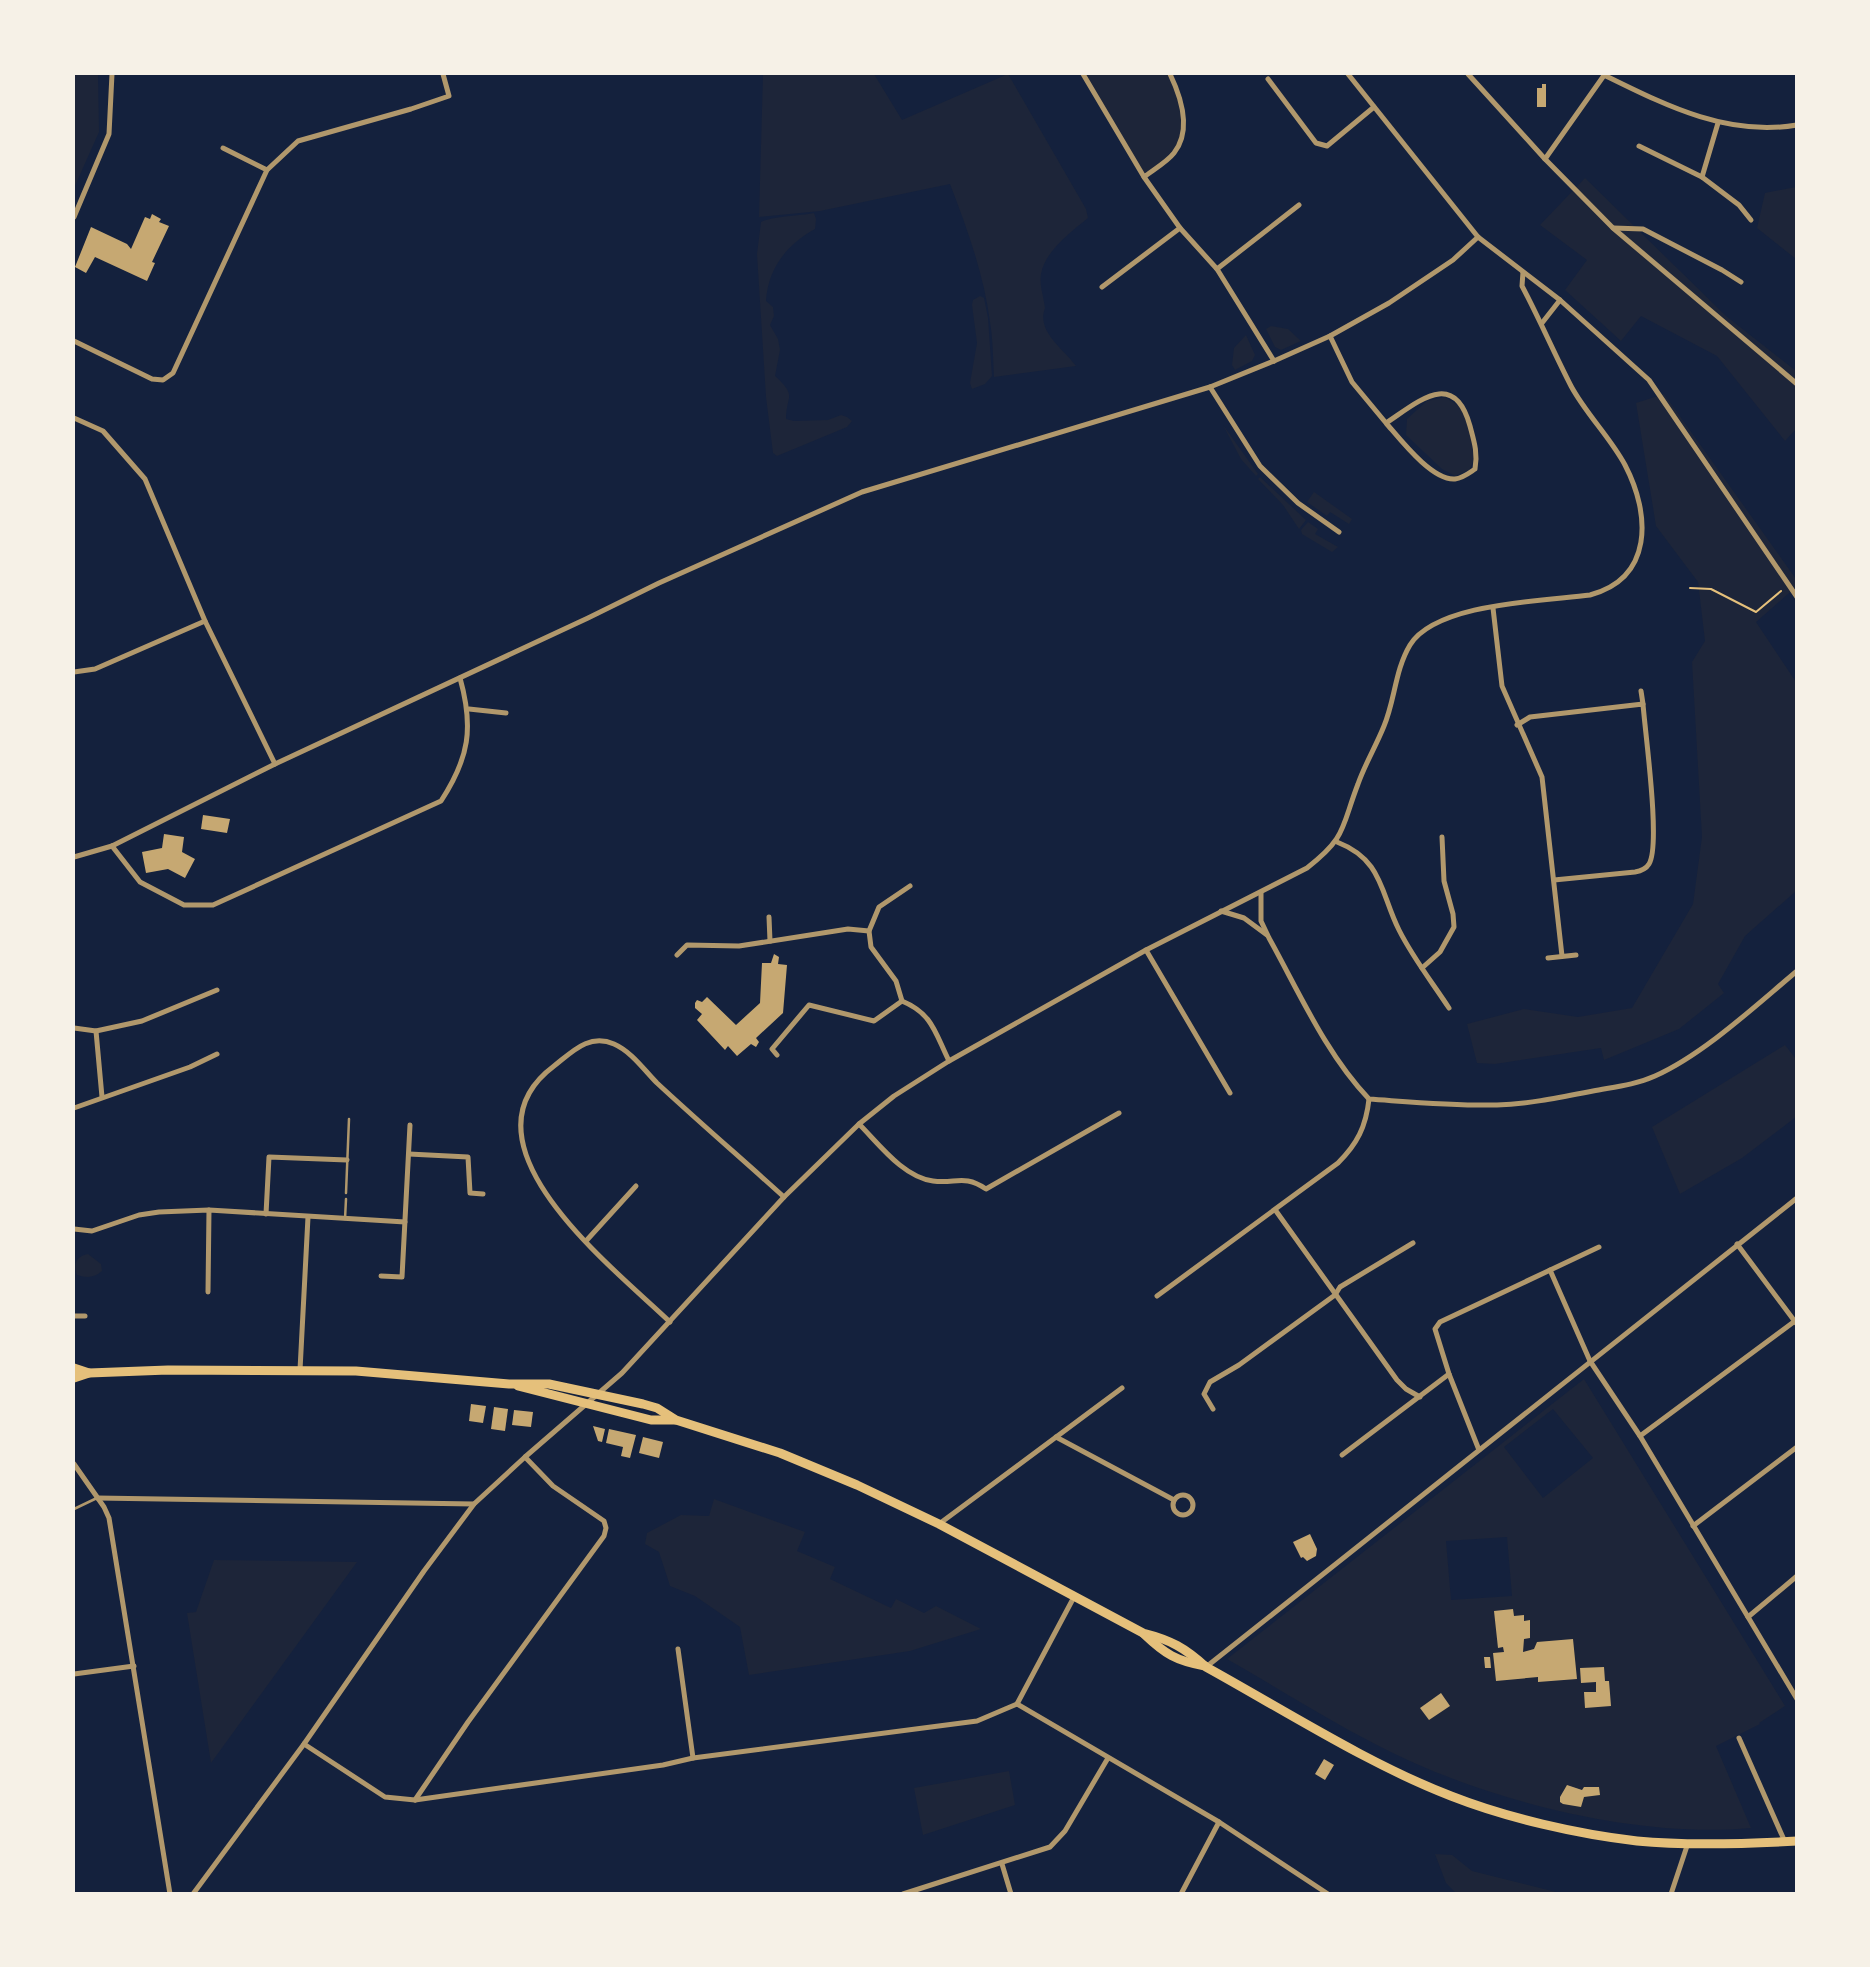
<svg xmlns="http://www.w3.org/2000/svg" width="1870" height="1967" viewBox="0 0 1870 1967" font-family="Literata,serif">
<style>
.green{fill:#1d2539;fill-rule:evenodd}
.building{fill:#c6a872}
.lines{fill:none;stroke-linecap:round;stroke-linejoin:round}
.path{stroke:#e5c07b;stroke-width:2}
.service{stroke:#b1986c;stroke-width:2.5}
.minor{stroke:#b1986c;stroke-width:5}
.trunk{stroke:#e5c07b;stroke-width:9}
</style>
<rect width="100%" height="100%" fill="#14213d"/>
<g class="green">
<path d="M74 74H98L99 132 74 188Z"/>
<path d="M763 74H874L902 120 1008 74 1086 209 1088 218C1071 232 1045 251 1041 274 1039 284 1044 299 1045 308 1036 332 1064 349 1076 366L994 377C993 359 993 340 990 322 984 275 967 228 950 184L820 211 759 217Z"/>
<path d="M1083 74H1170C1179 98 1193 129 1174 153 1167 162 1153 170 1144 177Z"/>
<path d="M1585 178 1726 316 1796 371V429L1785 441 1717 356 1641 316 1621 341 1565 290 1587 260 1540 225Z"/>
<path d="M1796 187H1797L1796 259 1757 228 1765 193Z"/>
<path d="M814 213 816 219 815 229C786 245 768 269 766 301L773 307 774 316 770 325 778 339 780 350 775 376C798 397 786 395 786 419L794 421 828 420 841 415 847 417 852 421 847 427 777 456 773 453 766 397 757 254 761 222C773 216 799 216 814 213Z"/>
<path d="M980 296 984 298 988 318 992 376 985 384 972 389 970 383 977 343 972 305 973 300Z"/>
<path d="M1271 326 1288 329 1301 341 1281 350 1275 347 1266 329Z"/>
<path d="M1246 335 1255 355 1252 361 1235 370 1232 365 1234 348Z"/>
<path d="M1664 394 1796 579V587L1756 622 1796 682V891L1745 936 1718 984 1724 993 1679 1029 1604 1060 1601 1048 1495 1064 1477 1063 1467 1024 1524 1009 1578 1017 1632 1008 1693 904 1702 837 1692 662 1705 641 1698 582 1656 526 1636 403Z"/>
<path d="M1445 397 1462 408 1477 454 1469 470 1455 476 1442 469 1406 435 1407 419 1427 401Z"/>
<path d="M1223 425 1258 474 1256 476 1241 459Z"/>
<path d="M1260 477 1306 520 1299 529 1283 505 1258 479Z"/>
<path d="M1314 492 1352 519 1349 524 1330 512 1327 516 1307 502Z"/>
<path d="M1308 522 1318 529 1315 534 1338 547 1332 552 1302 534 1301 530Z"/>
<path d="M1785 1045 1796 1059V1117L1742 1158 1680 1194 1652 1127Z"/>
<path d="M88 1254 101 1264 102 1271C94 1278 87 1278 77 1275 73 1264 76 1256 88 1254Z"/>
<path d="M1584 1379 1785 1706 1759 1723 1760 1724 1716 1746 1751 1828C1634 1839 1479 1799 1375 1744 1325 1718 1276 1687 1227 1659ZM1553 1409 1593 1458 1543 1498 1504 1447ZM1507 1537 1512 1596 1451 1600 1446 1541Z"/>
<path d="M714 1499 805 1532 797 1551 835 1567 830 1579 891 1608 896 1599 924 1613 936 1606 981 1629 910 1651 749 1675 740 1627 695 1596 670 1586 659 1552 645 1544 647 1533 681 1515 709 1516Z"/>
<path d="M214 1560 357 1562 211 1763 187 1613 196 1612Z"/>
<path d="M1009 1771 1015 1805 923 1835 914 1788Z"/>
<path d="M1435 1854 1452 1855 1472 1871 1560 1893H1456L1446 1883Z"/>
</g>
<g class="building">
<path d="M1542 84H1546V107H1537V88H1542Z"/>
<path d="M152 214 161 219 159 222 169 226 152 262 155 263 147 281 95 257 86 273 75 267 91 227 127 244 131 249 145 217 150 219Z"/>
<path d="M203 815 230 819 227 833 201 829Z"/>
<path d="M164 834 184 837 182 852 195 859 185 878 168 869 146 873 142 852 162 848Z"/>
<path d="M774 954 779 957 778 964 787 965 783 1013 756 1038 759 1042 756 1047 751 1044 737 1056 728 1046 725 1050 697 1020 702 1014 695 1008V1003L697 1000 702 1002 707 997 736 1025 760 1003 762 963H771Z"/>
<path d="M471 1404 486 1406 483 1423 469 1421Z"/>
<path d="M494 1407 508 1409 505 1431 491 1429Z"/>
<path d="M514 1410 533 1412 531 1427 512 1425Z"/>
<path d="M593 1426 605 1429 602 1442 598 1441Z"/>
<path d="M609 1429 636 1435 630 1458 621 1456 623 1447 606 1443Z"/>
<path d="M643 1437 663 1442 659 1458 639 1453Z"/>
<path d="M1310 1534 1317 1549 1316 1556 1307 1561 1303 1557 1301 1558 1293 1542Z"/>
<path d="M1513 1609 1514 1616 1524 1615V1621L1530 1620V1638L1524 1639 1523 1652 1534 1649 1537 1642 1573 1639 1577 1679 1538 1682V1677L1496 1681 1493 1653 1504 1652 1503 1647 1498 1648 1494 1611Z"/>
<path d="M1484 1657H1490L1491 1668H1485Z"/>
<path d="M1604 1667 1605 1681H1609L1611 1706 1585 1708 1584 1692H1596V1682L1581 1683 1580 1668Z"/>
<path d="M1441 1693 1450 1706 1429 1720 1420 1708Z"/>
<path d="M1324 1759 1334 1765 1325 1780 1315 1774Z"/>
<path d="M1567 1785 1582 1790 1584 1787H1599L1600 1795 1584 1797 1581 1807 1563 1804 1560 1802V1797Z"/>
</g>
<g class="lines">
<path class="path" d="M1690 588 1711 589 1756 612 1781 591"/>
<g class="service">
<path d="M346 1193 349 1119"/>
<path d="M345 1219 346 1199"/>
<path d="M74 1509 97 1498"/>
</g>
<g class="minor">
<path d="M1083 74 1144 177 1180 228 1217 269 1274 361"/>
<path d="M1348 74 1478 237 1560 300 1649 380 1797 597"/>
<path d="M1468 74 1545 159 1613 228 1797 384"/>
<path d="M1604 75C1665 105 1727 137 1797 125"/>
<path d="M1268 79 1316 143 1327 146 1374 107"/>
<path d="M1718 123 1702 177 1739 205 1751 220"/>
<path d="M1639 146 1702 177"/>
<path d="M223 148 267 170"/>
<path d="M1545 159 1605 74"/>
<path d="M1144 177C1153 170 1167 162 1174 153 1192 130 1181 97 1170 74"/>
<path d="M74 217 109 134 112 74"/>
<path d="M1613 228 1643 229 1722 270 1741 282"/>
<path d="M1217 269 1299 205"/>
<path d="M1102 287 1180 228"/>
<path d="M1542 323 1560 300"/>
<path d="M1330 336 1352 382 1386 423C1418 402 1454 368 1470 426 1474 441 1478 453 1475 469 1469 473 1463 478 1455 479 1432 481 1400 439 1386 423"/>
<path d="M74 341 152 379 163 380 173 373 267 170 298 141 411 109 449 96 443 74"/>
<path d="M1210 387 1260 466 1298 503 1339 532"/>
<path d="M74 418 103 431 145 479 205 621 275 764"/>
<path d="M1493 608 1502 686 1542 777 1562 956"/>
<path d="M74 672 95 669 205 621"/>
<path d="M1641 691 1643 704"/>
<path d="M469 709 506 713"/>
<path d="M1517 725 1530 717 1643 704C1645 732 1661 845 1649 864 1646 869 1641 871 1635 872L1554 880"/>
<path d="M1337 842C1383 860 1380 892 1399 930 1413 958 1432 982 1449 1008"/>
<path d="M112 846 140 882 184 905H213L441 801C469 758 474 728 460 678"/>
<path d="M74 857 112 846 275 764 588 618 659 583 862 492 1210 387 1274 361 1330 336 1389 303 1453 260 1478 237"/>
<path d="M910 886 879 907 869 931 871 947 896 981 902 1001C933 1014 935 1033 949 1061"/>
<path d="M1261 893V921L1269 938C1299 992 1326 1054 1369 1099 1412 1102 1454 1106 1497 1105 1529 1104 1562 1097 1593 1091 1614 1087 1635 1085 1655 1076 1704 1054 1755 1006 1797 971"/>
<path d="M1221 911 1244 918 1267 935"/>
<path d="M769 917 770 941"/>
<path d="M1146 950 1230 1093"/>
<path d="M677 955 687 945 739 946 848 929 869 931"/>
<path d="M1548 958 1576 955"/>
<path d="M1422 968 1440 952 1454 927 1453 914 1444 881 1442 837"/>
<path d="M74 1028 96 1031 142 1021 217 990"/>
<path d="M96 1031 102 1097"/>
<path d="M777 1055 772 1049 809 1005 874 1021 902 1001"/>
<path d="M74 1108 190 1067 217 1054"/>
<path d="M859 1124C879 1144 903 1177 933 1181 956 1184 964 1174 986 1189L1119 1113"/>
<path d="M409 1154 468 1157 470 1193 483 1194"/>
<path d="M1276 1211 1397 1380 1406 1389 1420 1397"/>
<path d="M266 1214 269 1157 347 1160"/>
<path d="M74 1229 92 1231 139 1215 159 1212 209 1210 405 1222"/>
<path d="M586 1241 636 1186"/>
<path d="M1737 1244 1796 1323"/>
<path d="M1550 1270 1590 1361 1640 1436 1797 1699"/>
<path d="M381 1276 402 1277 410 1125"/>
<path d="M208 1292 209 1210"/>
<path d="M1157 1296 1338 1163C1357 1144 1366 1127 1369 1099"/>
<path d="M74 1316H85"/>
<path d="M670 1322C615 1269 451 1143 554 1066 572 1052 589 1033 614 1044 632 1052 644 1070 657 1083 699 1122 742 1159 784 1197"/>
<path d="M300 1370 308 1217"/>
<path d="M1213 1409 1204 1394 1210 1382 1239 1365 1335 1295 1340 1287 1413 1243"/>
<path d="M1640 1436 1795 1321"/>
<path d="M1056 1437 1174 1500"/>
<path d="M1479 1450 1449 1374 1435 1329 1440 1322 1599 1247"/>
<path d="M1342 1455 1449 1374"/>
<path d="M74 1464 104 1507 109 1518 170 1894"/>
<circle cx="1183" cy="1505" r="10"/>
<path d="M97 1498 474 1504"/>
<path d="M939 1524 1122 1388"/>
<path d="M1693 1526 1797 1447"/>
<path d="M1748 1617 1797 1576"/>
<path d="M678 1649 693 1758"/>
<path d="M1206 1667 1797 1198"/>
<path d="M74 1674 134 1666"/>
<path d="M1017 1704 1219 1822 1328 1894"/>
<path d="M1739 1738 1785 1842"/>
<path d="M304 1744 385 1797 415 1800 663 1765 693 1758 977 1721 1017 1704 1074 1597"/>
<path d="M415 1800 468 1722 604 1536 606 1528 604 1521 553 1486 525 1457"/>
<path d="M1002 1864 1011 1894"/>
<path d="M193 1894 304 1744 424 1571 474 1504 525 1457 622 1373 784 1197 859 1124 894 1096 949 1061 1146 950 1307 868C1347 837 1341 828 1358 784 1365 764 1376 746 1384 726 1395 700 1395 670 1410 645 1436 603 1543 601 1590 595 1653 578 1651 515 1625 465 1610 437 1586 414 1571 386 1554 353 1539 318 1522 286L1523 272"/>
<path d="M903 1894 1050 1847 1065 1831 1108 1758"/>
<path d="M1181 1894 1219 1822"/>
<path d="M1671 1894 1688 1843"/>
</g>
<g class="trunk">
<path d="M74 1368 89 1373"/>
<path d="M74 1378 89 1373 168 1370 356 1371 509 1384H549L643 1404 657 1408 676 1420 780 1453 857 1485 939 1524 1143 1633C1171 1640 1185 1648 1206 1667 1284 1710 1368 1764 1451 1796 1507 1818 1577 1834 1637 1841 1689 1846 1744 1844 1797 1841"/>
<path d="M518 1386 651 1420H675"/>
<path d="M1144 1634C1165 1654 1176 1661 1205 1666"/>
</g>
</g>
<rect width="1870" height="1967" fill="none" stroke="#f6f1e7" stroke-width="150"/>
</svg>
